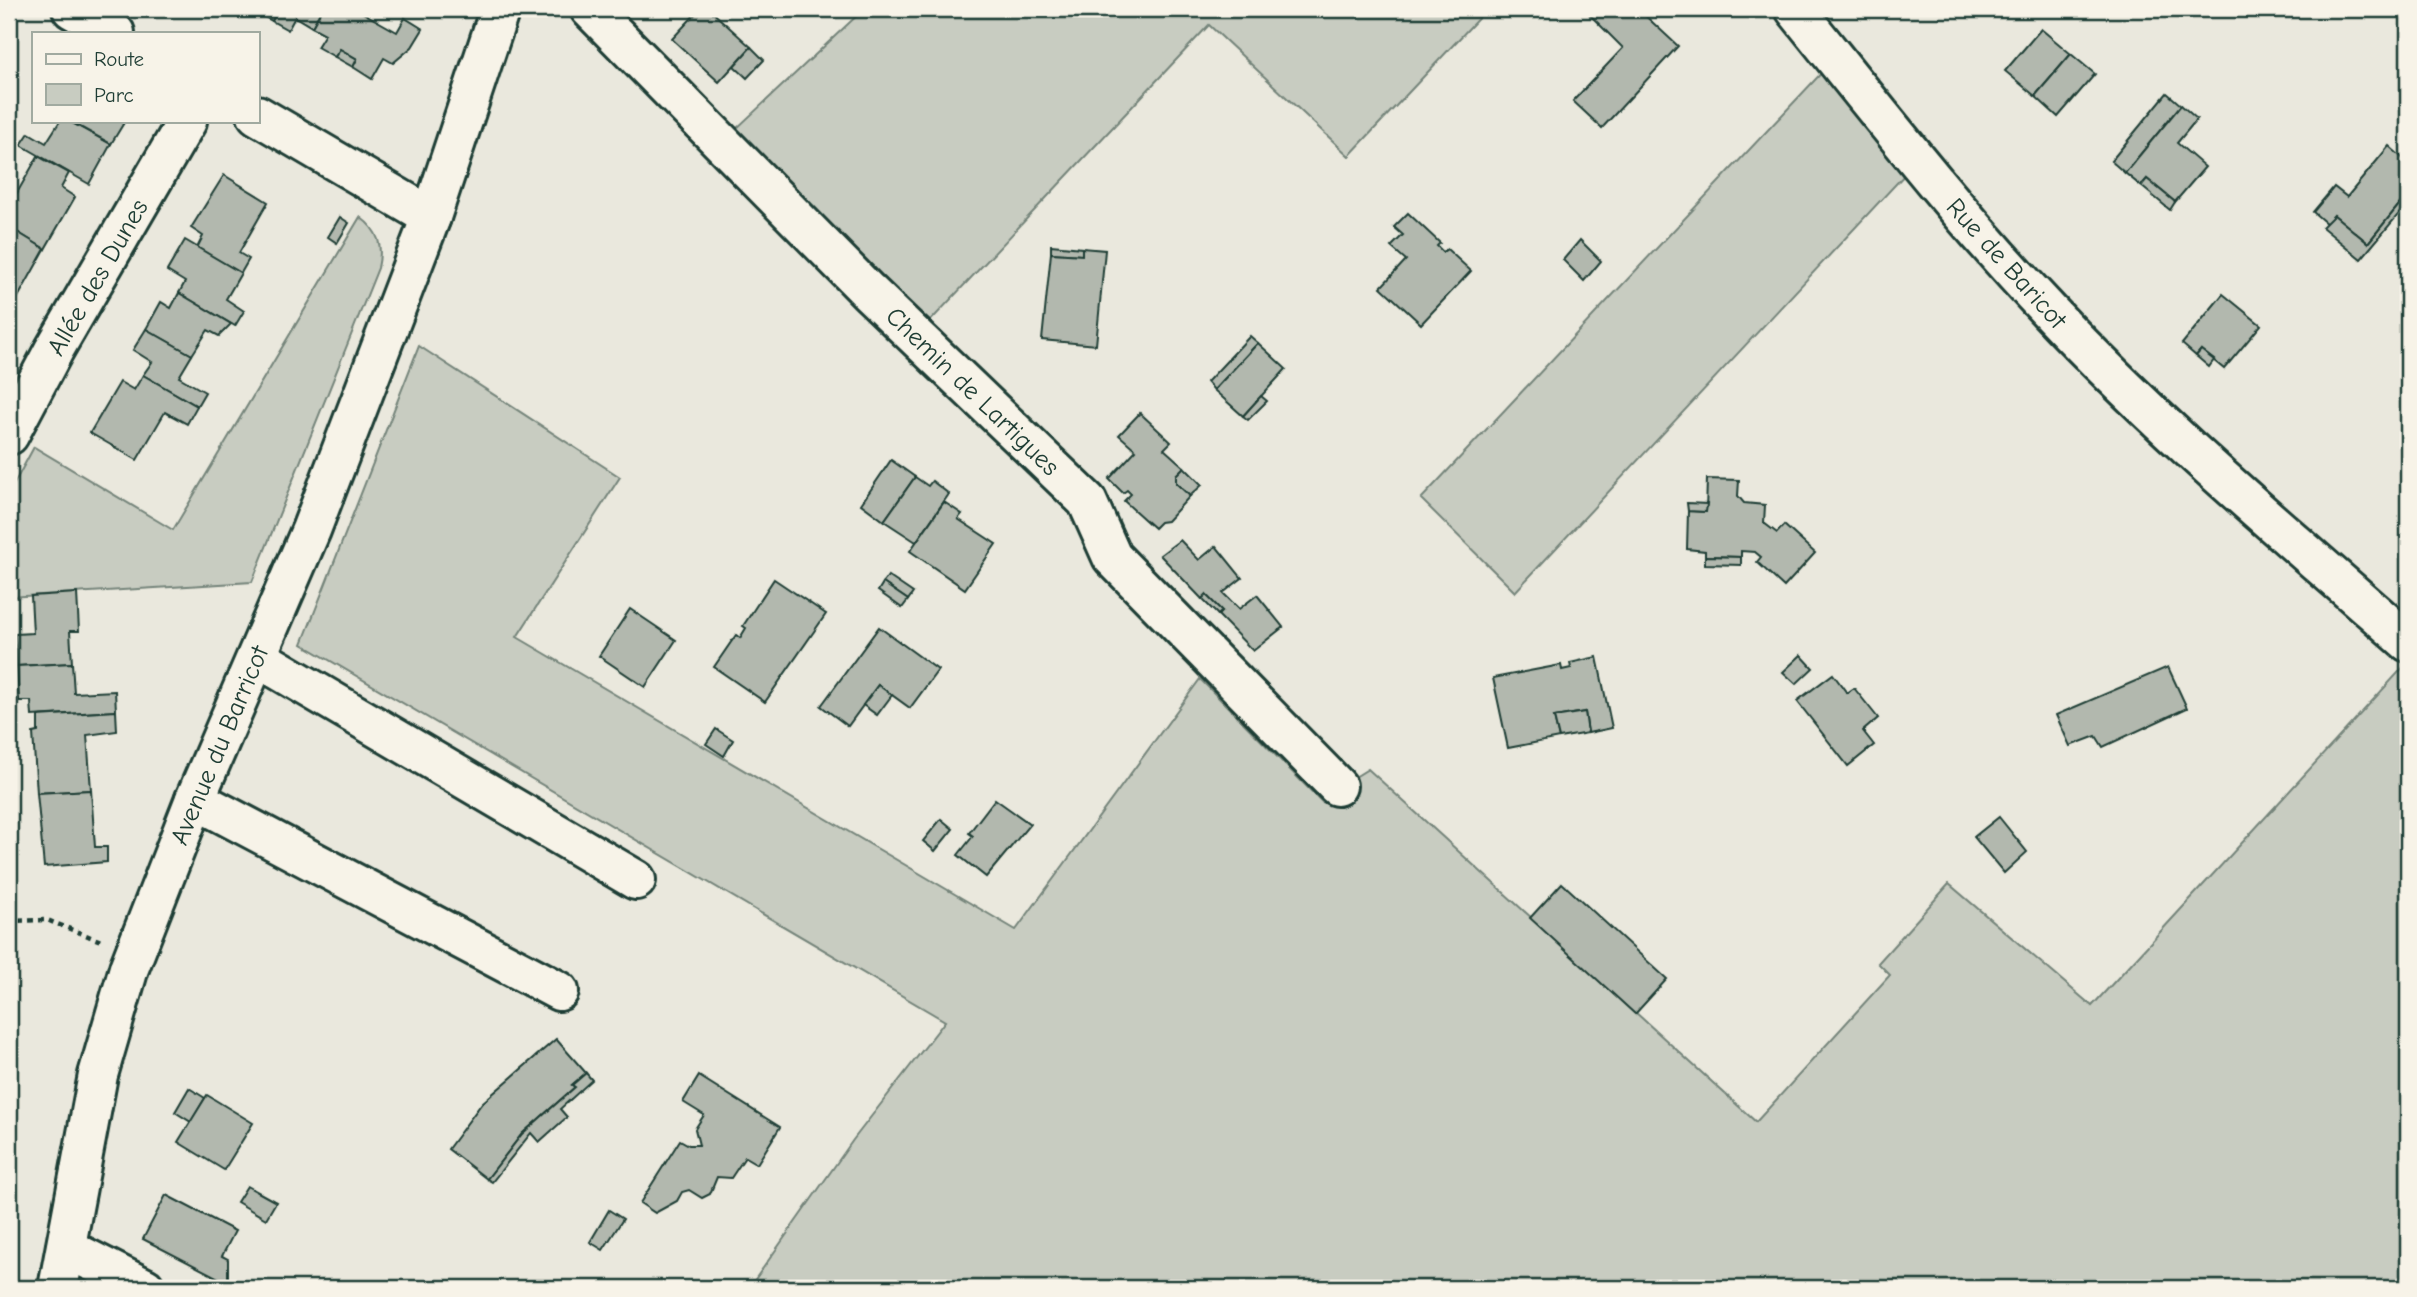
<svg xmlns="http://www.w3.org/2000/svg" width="2417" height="1297" viewBox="0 0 2417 1297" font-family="'Comic Neue',sans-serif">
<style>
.green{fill:#c8ccc1;stroke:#74847a;stroke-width:2}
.building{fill:#b2b8ae;stroke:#1f3d34;stroke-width:2}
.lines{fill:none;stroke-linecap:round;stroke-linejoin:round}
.minor-casing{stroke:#1f3d34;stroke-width:44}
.path{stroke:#1f3d34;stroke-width:4.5;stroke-dasharray:5 5;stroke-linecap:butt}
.minor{stroke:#f7f3e8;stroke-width:38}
.labels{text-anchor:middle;stroke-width:7;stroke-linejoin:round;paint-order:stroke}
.street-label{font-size:26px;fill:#1f3d34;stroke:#f7f3e8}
</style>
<rect width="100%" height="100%" fill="#eae8dd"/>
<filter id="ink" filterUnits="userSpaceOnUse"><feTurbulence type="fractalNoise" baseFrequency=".0143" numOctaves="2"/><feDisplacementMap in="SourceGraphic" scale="14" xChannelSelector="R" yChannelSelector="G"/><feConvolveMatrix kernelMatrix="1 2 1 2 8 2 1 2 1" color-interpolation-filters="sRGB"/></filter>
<g filter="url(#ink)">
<g class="green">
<path d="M864 9H1487L1349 156 1209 25 920 332 736 129Z"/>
<path d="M1828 66 1909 170 1515 592 1421 499Z"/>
<path d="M360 217C379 231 383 246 378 268L252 582 9 597V493L34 447 173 530Z"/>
<path d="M419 346 620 477 517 637 1016 930 1200 679 1322 802 1334 790 1368 769 1756 1122 1890 975 1878 963 1949 884 2092 1006 2408 662V1288H749L853 1140 945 1021 302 644Z"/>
</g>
<g class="building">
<path d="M257 9H268L276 14 272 21 255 12Z"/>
<path d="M268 9H322L312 27 295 17 288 30 272 21 276 14Z"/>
<path d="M322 9H356L397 32 405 18 423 29 412 47 393 63 384 58 372 79 353 67 357 59 340 49 335 57 317 47 325 34 312 27Z"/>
<path d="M700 9H709L751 47 719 82 672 39Z"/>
<path d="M1584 9H1638L1678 46 1602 128 1573 101 1623 48Z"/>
<path d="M2041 29 2071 54 2035 96 2005 71Z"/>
<path d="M751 47 764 60 747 78 734 66Z"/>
<path d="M340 49 357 59 353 67 335 57Z"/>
<path d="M2071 54 2095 74 2058 117 2035 96Z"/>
<path d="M2167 93 2181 105 2125 173 2111 161Z"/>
<path d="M2181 105 2197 119 2177 143 2205 167 2175 202 2147 179 2141 186 2125 173Z"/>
<path d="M60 121H69L111 144 89 184 21 145 29 133 46 143Z"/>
<path d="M69 121H125L111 144Z"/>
<path d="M2389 146 2408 163V194L2368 243 2334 215 2327 224 2313 212 2334 187 2347 197Z"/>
<path d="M38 156 69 173 61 188 75 197 45 249 9 227V207Z"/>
<path d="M224 175 268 202 239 253 249 259 241 273 197 248 203 236 191 228Z"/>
<path d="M2147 179 2175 202 2170 210 2141 186Z"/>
<path d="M2408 194V203L2361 259 2322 227 2334 215 2368 243Z"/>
<path d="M1408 213 1440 243 1437 246 1443 252 1447 249 1471 271 1421 324 1381 287 1406 260 1391 247 1403 235 1394 227Z"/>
<path d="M340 217 349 223 337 243 328 237Z"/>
<path d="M9 227 45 249 16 301 12 299 9 305Z"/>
<path d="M185 240 241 273 226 299 244 311 235 326 179 293 185 282 167 271Z"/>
<path d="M1580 240 1601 261 1584 281 1563 260Z"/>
<path d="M1051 245 1082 248V255L1051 253Z"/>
<path d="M1082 248 1105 250 1096 345 1042 340 1051 253 1082 255Z"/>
<path d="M179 293 231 324 219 336 208 330 192 355 146 329 161 302 171 308Z"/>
<path d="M2223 294 2261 325 2224 369 2201 350 2196 356 2182 344Z"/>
<path d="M146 329 192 355 179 377 205 392 197 406 143 375 152 362 133 350Z"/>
<path d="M1250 336 1258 343 1214 390 1207 382Z"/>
<path d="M1258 343 1286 369 1243 416 1214 390Z"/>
<path d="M2201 350 2214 360 2209 367 2196 356Z"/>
<path d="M143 375 197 406 187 424 165 412 137 460 90 433 120 382 134 390Z"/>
<path d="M1261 396 1267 401 1248 420 1243 416Z"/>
<path d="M1140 413 1171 442 1164 449 1184 467 1176 475V483L1190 496 1167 521 1160 522 1154 528 1124 501 1131 494 1127 490 1123 493 1109 479 1136 450 1119 435Z"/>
<path d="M891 460 915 477 884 521 861 504Z"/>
<path d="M1184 467 1202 485 1190 496 1176 483V475Z"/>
<path d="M915 477 928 486 932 481 949 494 916 542 884 521Z"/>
<path d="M1707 479 1739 480 1738 496 1744 503 1765 505 1764 523 1777 533 1784 525 1815 553 1784 587 1757 562 1761 557 1755 552 1741 551V557L1705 556V551L1687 549 1688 511 1706 512Z"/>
<path d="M944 502 962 514 958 519 996 544 965 589 910 551Z"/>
<path d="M1687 503 1707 504 1706 512 1688 511Z"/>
<path d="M1180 540 1199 560 1216 546 1242 578 1223 593 1239 609 1257 595 1283 627 1253 651 1218 615 1222 611 1206 595 1202 599 1160 555Z"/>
<path d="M1705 556 1741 557V565L1705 564Z"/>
<path d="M888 576 913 593 908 600 883 583Z"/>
<path d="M774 579 826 614 765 702 714 667 736 635 740 638 746 628 743 626Z"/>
<path d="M883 583 908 600 902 608 878 591Z"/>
<path d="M77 593 79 631H70L72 663 17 666 15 634 33 633 31 596Z"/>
<path d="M1206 595 1222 611 1218 615 1202 599Z"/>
<path d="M630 609 676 640 645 687 599 656Z"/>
<path d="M879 627 938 670 910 708 878 685 848 726 821 706Z"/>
<path d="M1801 655 1813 668 1796 684 1783 672Z"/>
<path d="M1597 657 1612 728 1588 733 1585 712 1554 717 1559 738 1508 748 1493 678 1561 665 1562 670 1571 668 1570 663Z"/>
<path d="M72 663 74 693 115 691 116 711 32 716 31 701H19L17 666Z"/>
<path d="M2168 667 2187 708 2103 747 2096 736 2070 746 2056 715Z"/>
<path d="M1833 674 1847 693 1854 688 1878 718 1863 731 1874 745 1848 766 1797 701Z"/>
<path d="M878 685 892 695 877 715 863 705Z"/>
<path d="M116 711 117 731 87 735 91 790 37 793 33 733 38 732V716Z"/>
<path d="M1585 712 1588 733 1559 738 1554 717Z"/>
<path d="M716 729 733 740 724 756 706 744Z"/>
<path d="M91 790 95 847H107V862L44 867 37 793Z"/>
<path d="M995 799 1030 824 986 877 958 855 973 836 969 833Z"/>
<path d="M1999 817 2027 852 2004 873 1974 837Z"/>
<path d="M941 819 953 829 935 851 923 841Z"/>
<path d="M1562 883 1667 979 1635 1014 1530 918Z"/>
<path d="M556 1039 586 1073 572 1085 575 1087 522 1134 487 1179 448 1149 482 1103Z"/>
<path d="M9 1065H11L13 1119H9Z"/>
<path d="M586 1073 592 1080 560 1109 567 1117 539 1142 531 1133 492 1182 487 1179 522 1134 575 1087 572 1085Z"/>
<path d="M699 1076 780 1127 757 1164 745 1157 731 1178 717 1177 710 1194 702 1198 689 1190 682 1192 677 1201 655 1213 640 1203 680 1140 689 1145H699L695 1129 704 1115 683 1102Z"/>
<path d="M189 1088 205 1098 191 1122 175 1112Z"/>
<path d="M207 1095 253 1123 224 1170 178 1142Z"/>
<path d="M247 1186 276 1202 266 1219 237 1202Z"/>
<path d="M166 1195 235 1231 222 1256 228 1259V1283L143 1239Z"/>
<path d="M609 1210 623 1219 603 1250 590 1242Z"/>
</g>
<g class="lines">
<g class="minor-casing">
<g id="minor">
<path d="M72 9 115 33"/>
<path d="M590 9 868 291 1087 501 1112 557 1337 786"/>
<path d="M1795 9C1878 112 1959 216 2050 312 2161 430 2287 535 2408 642"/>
<path d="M257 115 431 217"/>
<path d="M9 435 54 350 187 121"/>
<path d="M257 657 636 880"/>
<path d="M195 799 559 991"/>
<path d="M66 1248 145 1288"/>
<path d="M58 1288 98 1075 129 968 195 799 311 530 431 217 500 9"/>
</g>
</g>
<path class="path" d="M9 921 47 920 101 941"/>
<use href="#minor" class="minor"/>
</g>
</g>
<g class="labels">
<g class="street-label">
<text transform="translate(2007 263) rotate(48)" y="9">Rue de Baricot</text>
<text transform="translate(97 277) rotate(-60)" y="9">Allée des Dunes</text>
<text transform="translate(973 391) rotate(44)" y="9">Chemin de Lartigues</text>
<text transform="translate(219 745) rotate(-67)" y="9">Avenue du Barricot</text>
</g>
</g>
<rect width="2417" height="1297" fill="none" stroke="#f7f3e8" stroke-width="35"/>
<rect x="18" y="18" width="2382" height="1262" fill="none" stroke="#1f3d34" stroke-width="2.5" filter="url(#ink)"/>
<rect x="32" y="32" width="228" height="91" fill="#f7f3e8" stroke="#a1aaa0" stroke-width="2"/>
<rect x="46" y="54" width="35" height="10" fill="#f7f3e8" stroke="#a1aaa0" stroke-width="2"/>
<text x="94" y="66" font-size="21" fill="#1f3d34">Route</text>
<rect x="46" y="84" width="35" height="21" fill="#c8ccc1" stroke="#a1aaa0" stroke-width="2"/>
<text x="94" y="102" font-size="21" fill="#1f3d34">Parc</text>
</svg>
